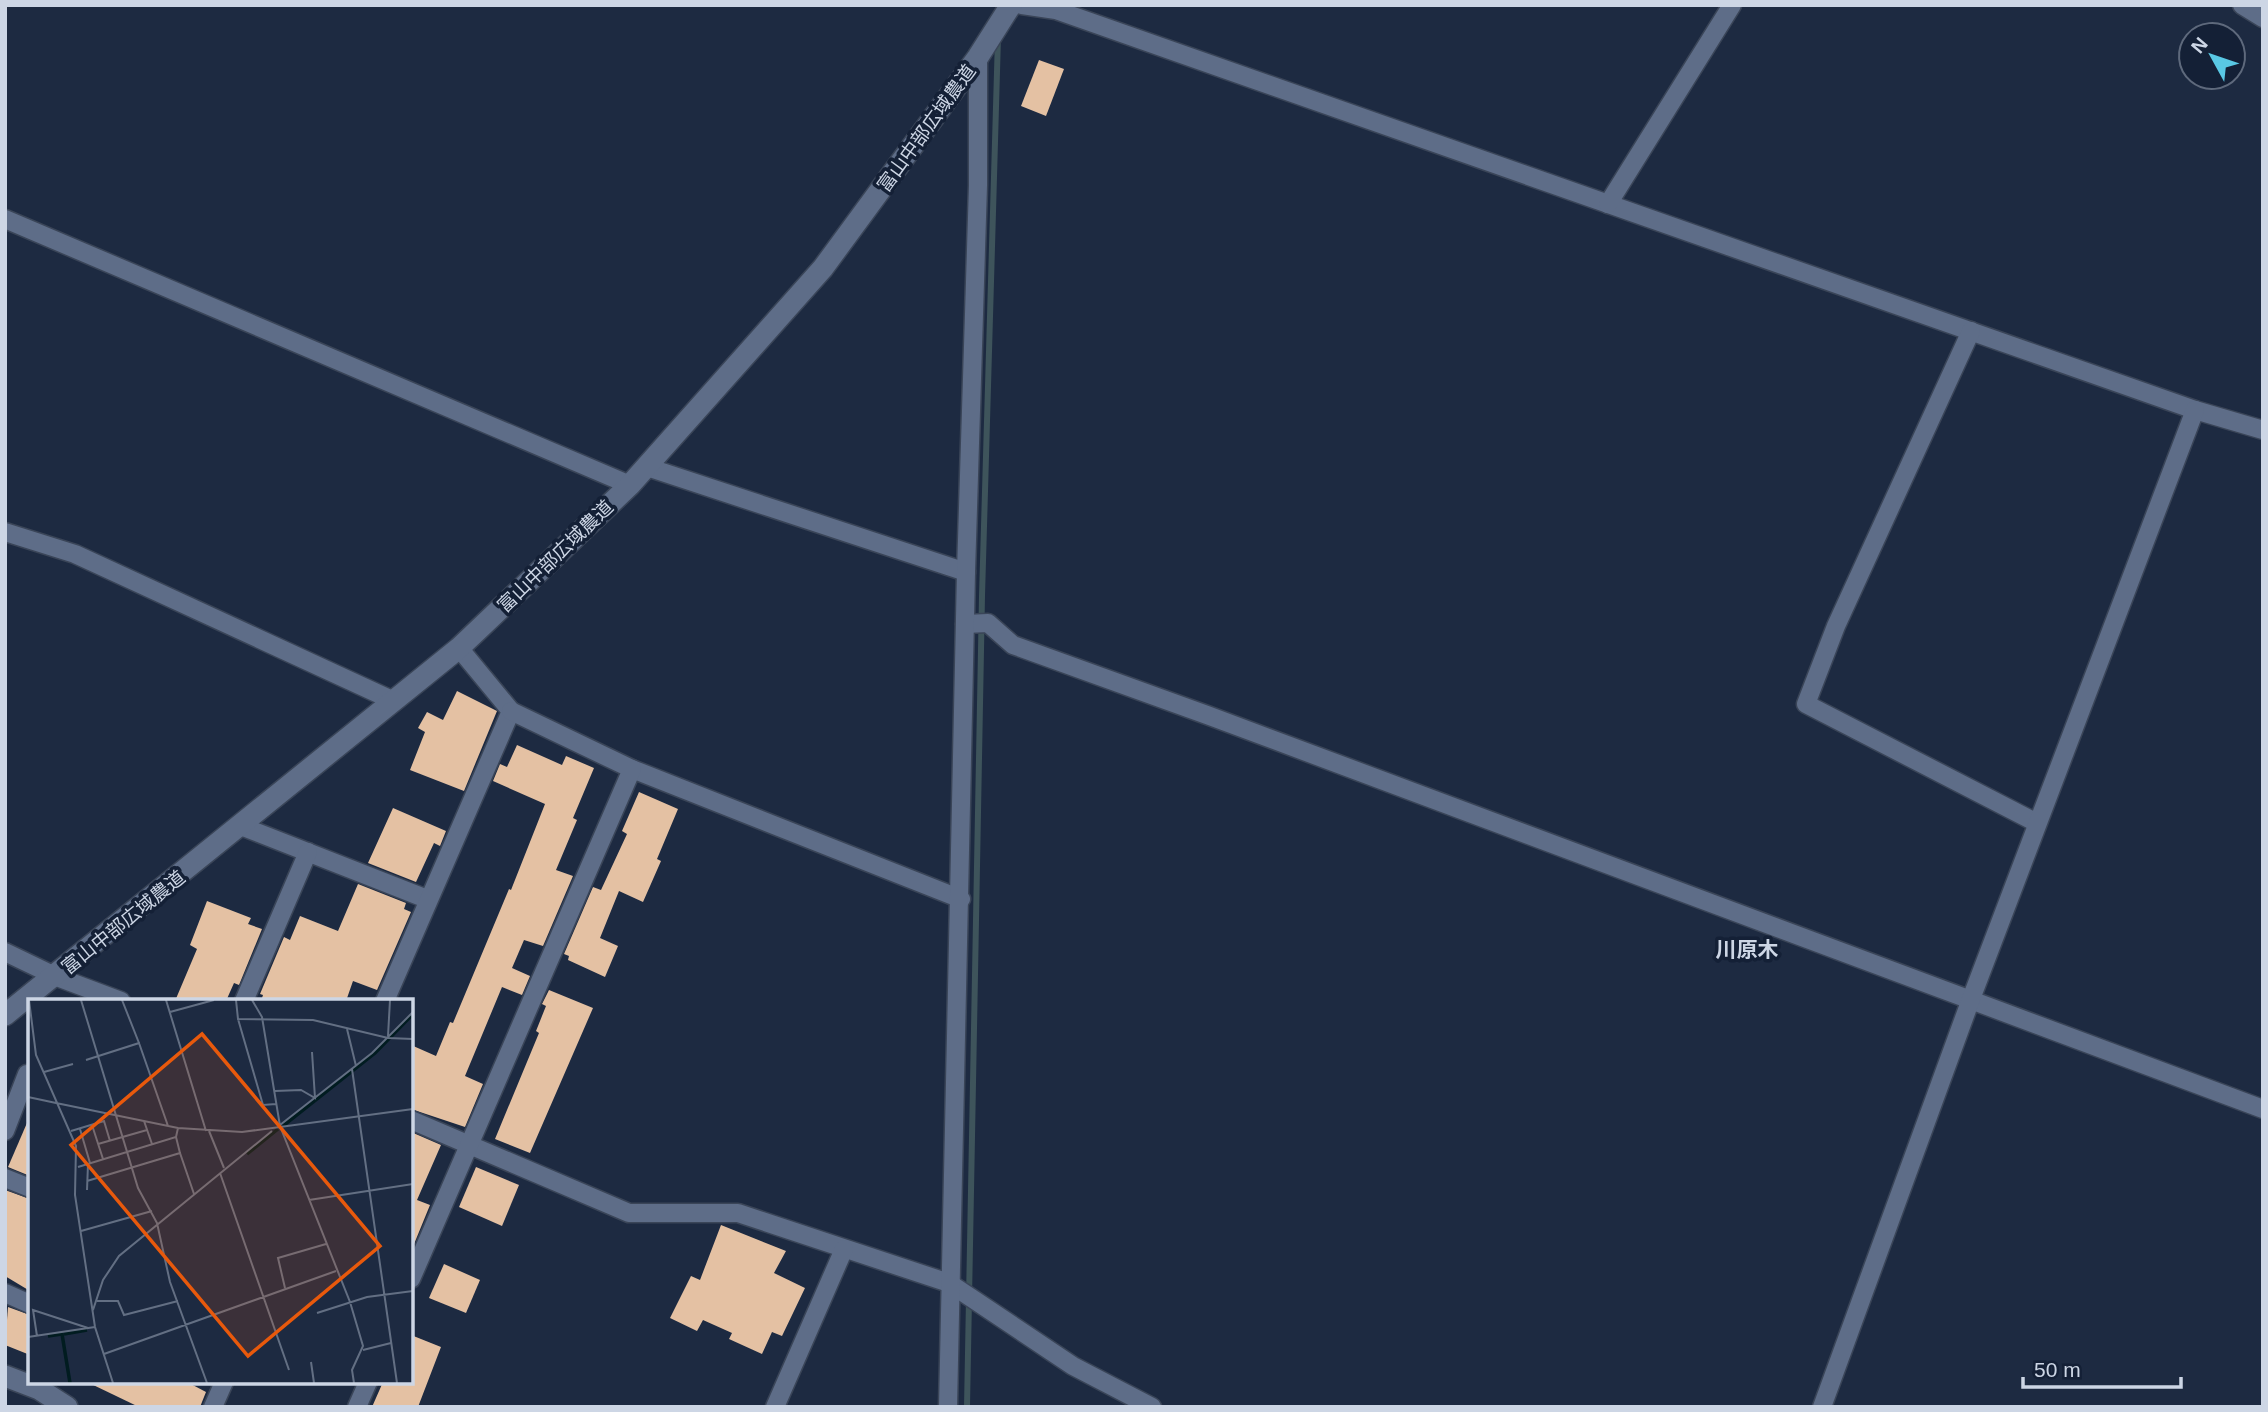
<svg xmlns="http://www.w3.org/2000/svg" width="2268" height="1412" viewBox="0 0 2268 1412" font-family="Helvetica,'Noto Sans JP',sans-serif">
<style>
.lines{fill:none;stroke-linecap:round;stroke-linejoin:round}
.stream{stroke:#3e545b;stroke-width:6}
.building{fill:#e4c1a3}
.street-casing{stroke:#3a4558;stroke-width:21}
.secondary-casing{stroke:#3a4558;stroke-width:24}
.street{stroke:#5e6d88;stroke-width:18}
.secondary{stroke:#5e6d88;stroke-width:21}
.labels{text-anchor:middle;stroke-width:7;stroke-linejoin:round;paint-order:stroke}
.street-label{font-size:19px;fill:#cdd6e5;stroke:#142036}
.neighbourhood-label{font-size:21px;font-weight:bold;fill:#cdd6e5;stroke:#142036}
.inset-river{fill:none;stroke:#011c20;stroke-width:3.5}
.inset-road{fill:none;stroke:#636f83;stroke-width:2}
.view{fill:#e8590c;fill-opacity:0.15;stroke:#e8590c;stroke-width:3.5}
.inset-edge{fill:none;stroke:#cdd6e5;stroke-width:3.5}
</style>
<rect width="100%" height="100%" fill="#1d2a41"/>
<g class="lines">
<path class="stream" d="M967 1407 982 596 998 37"/>
</g>
<g class="building">
<path d="M1039 60 1064 69 1046 116 1021 106Z"/>
<path d="M457 691 497 711 464 791 410 770 425 732 418 728 427 712 443 720Z"/>
<path d="M517 745 562 765 566 756 594 768 573 818 577 820 556 870 573 876 543 946 524 940 512 968 530 976 522 995 502 987 465 1076 483 1084 465 1127 411 1109V1045L436 1056 450 1022 453 1023 509 889 511 890 545 804 493 781 500 764 507 767Z"/>
<path d="M639 792 678 809 657 859 661 861 643 902 619 891 600 938 618 946 605 977 568 960 569 956 564 954 593 887 601 890 627 834 622 831Z"/>
<path d="M393 808 446 831 440 846 434 843 416 882 368 863Z"/>
<path d="M358 884 406 903 404 909 411 912 377 990 353 981 346 1001H261L263 995 260 994 284 937 290 940 300 916 338 931Z"/>
<path d="M207 901 251 918 248 924 262 929 239 985 234 983 226 1001H175L197 949 190 945Z"/>
<path d="M549 990 593 1008 530 1153 495 1139 539 1033 536 1031 546 1006 542 1004Z"/>
<path d="M30 1116V1176L8 1167Z"/>
<path d="M411 1132 441 1145 417 1200 430 1205 412 1249Z"/>
<path d="M476 1167 519 1185 502 1226 459 1207Z"/>
<path d="M5 1190 30 1199V1291L5 1276Z"/>
<path d="M721 1225 786 1251 774 1273 805 1288 782 1336 772 1332 762 1354 729 1339 732 1333 703 1320 697 1331 670 1318 691 1276 700 1280Z"/>
<path d="M444 1264 480 1280 466 1313 429 1298Z"/>
<path d="M8 1307 30 1315V1355L5 1345Z"/>
<path d="M411 1335 441 1347 418 1407H372L383 1382H411Z"/>
<path d="M87 1382H187L206 1392 200 1407H139Z"/>
</g>
<g class="lines">
<g class="street-casing">
<g id="street">
<path d="M1022 5 1056 10 2195 410 2263 430"/>
<path d="M2242 5 2263 18"/>
<path d="M1608 204 1732 5"/>
<path d="M5 219 630 485"/>
<path d="M1971 331 1836 626 1806 704 2037 823"/>
<path d="M647 467 966 572"/>
<path d="M5 532 75 554 394 701"/>
<path d="M965 624 988 623 1013 645 1207 715 2263 1109"/>
<path d="M632 769 961 899"/>
<path d="M241 826 427 899"/>
<path d="M5 952 57 977 121 1001"/>
<path d="M244 1001 308 852"/>
<path d="M385 1001 511 711 459 648"/>
<path d="M411 1120 629 1213H738L949 1283 1073 1366 1152 1407"/>
<path d="M5 1131 27 1074 30 1075"/>
<path d="M5 1178 30 1188"/>
<path d="M411 1279 632 769 511 711"/>
<path d="M5 1293 30 1304"/>
<path d="M213 1407 224 1382"/>
<path d="M357 1407 368 1382"/>
<path d="M775 1407 844 1249"/>
<path d="M948 1407 966 572 978 185V57"/>
<path d="M1822 1407 1971 999 2195 410"/>
</g>
</g>
<g class="secondary-casing">
<g id="secondary">
<path d="M5 1015 459 648 630 485 823 268 978 57 1011 5"/>
<path d="M5 1376 39 1389 67 1407"/>
</g>
</g>
<use href="#street" class="street"/>
<use href="#secondary" class="secondary"/>
</g>
<g class="labels">
<g class="street-label">
<text transform="translate(926 128) rotate(-54)" y="7">富山中部広域農道</text>
<text transform="translate(555 556) rotate(-44)" y="7">富山中部広域農道</text>
<text transform="translate(123 922) rotate(-39)" y="7">富山中部広域農道</text>
</g>
<g class="neighbourhood-label">
<text x="1747" y="957">川原木</text>
</g>
</g>
<g transform="translate(28 999)">
<rect width="385" height="385" fill="#1d2a41"/>
<path class="inset-river" d="M255 127 347 54 383 17M219 155 250 130M36 335 59 331M20 337 34 335 42 384"/>
<path class="inset-road" d="M1 1 8 56 48 147 47 196 67 328 85 384M53 1 110 189 129 224 142 283 179 384M138 1 178 132M208 1 210 20 285 21 360 39 385 40M224 1 234 18 252 127 322 303 335 347 324 371 326 384M142 13 186 1M210 20 235 106 248 105M319 30 328 67M360 37 362 1M111 44 140 127M58 61 111 44 94 1M324 70 369 384M16 73 45 65M247 92 273 91 287 99 284 53M0 98 28 104M28 104 150 129 214 133 385 110M116 122 124 145M64 126 75 160M252 126 344 54 385 13M52 130 62 164M43 132 76 122 82 142M181 132 196 169M70 145 119 131M152 154 166 195M50 168 148 138 150 129M192 174 261 371M59 182 152 154 148 138M59 191 60 165M281 201 385 185M53 232 124 212M257 289 250 259 298 245M69 302H90L96 316 150 302M65 311 75 281 91 257 244 132M289 314 339 298 385 292M9 337 5 311 60 329M0 338 67 328M335 351 363 344M76 355 308 272M283 363 286 384"/>
<path class="view" d="M174 35 352 247 220 357 43 146Z"/>
<rect width="385" height="385" class="inset-edge"/>
</g>
<rect width="2268" height="1412" fill="none" stroke="#cdd6e5" stroke-width="14"/>
<g transform="translate(2212 56) rotate(310)"><circle r="33" fill="#142036" stroke="#5e697c" stroke-width="2"/>
<path d="M0-5L12 26L0 18L-12 26Z" fill="#59c8e4"/>
<text y="-10" font-size="19" font-weight="bold" text-anchor="middle" fill="#cdd6e5">N</text>
</g>
<path d="M2023 1377v10h158v-10" fill="none" stroke="#cdd6e5" stroke-width="3.5"/>
<text x="2034" y="1377" font-size="21" fill="#cdd6e5" stroke="#142036" stroke-width="5" paint-order="stroke">50 m</text>
</svg>
